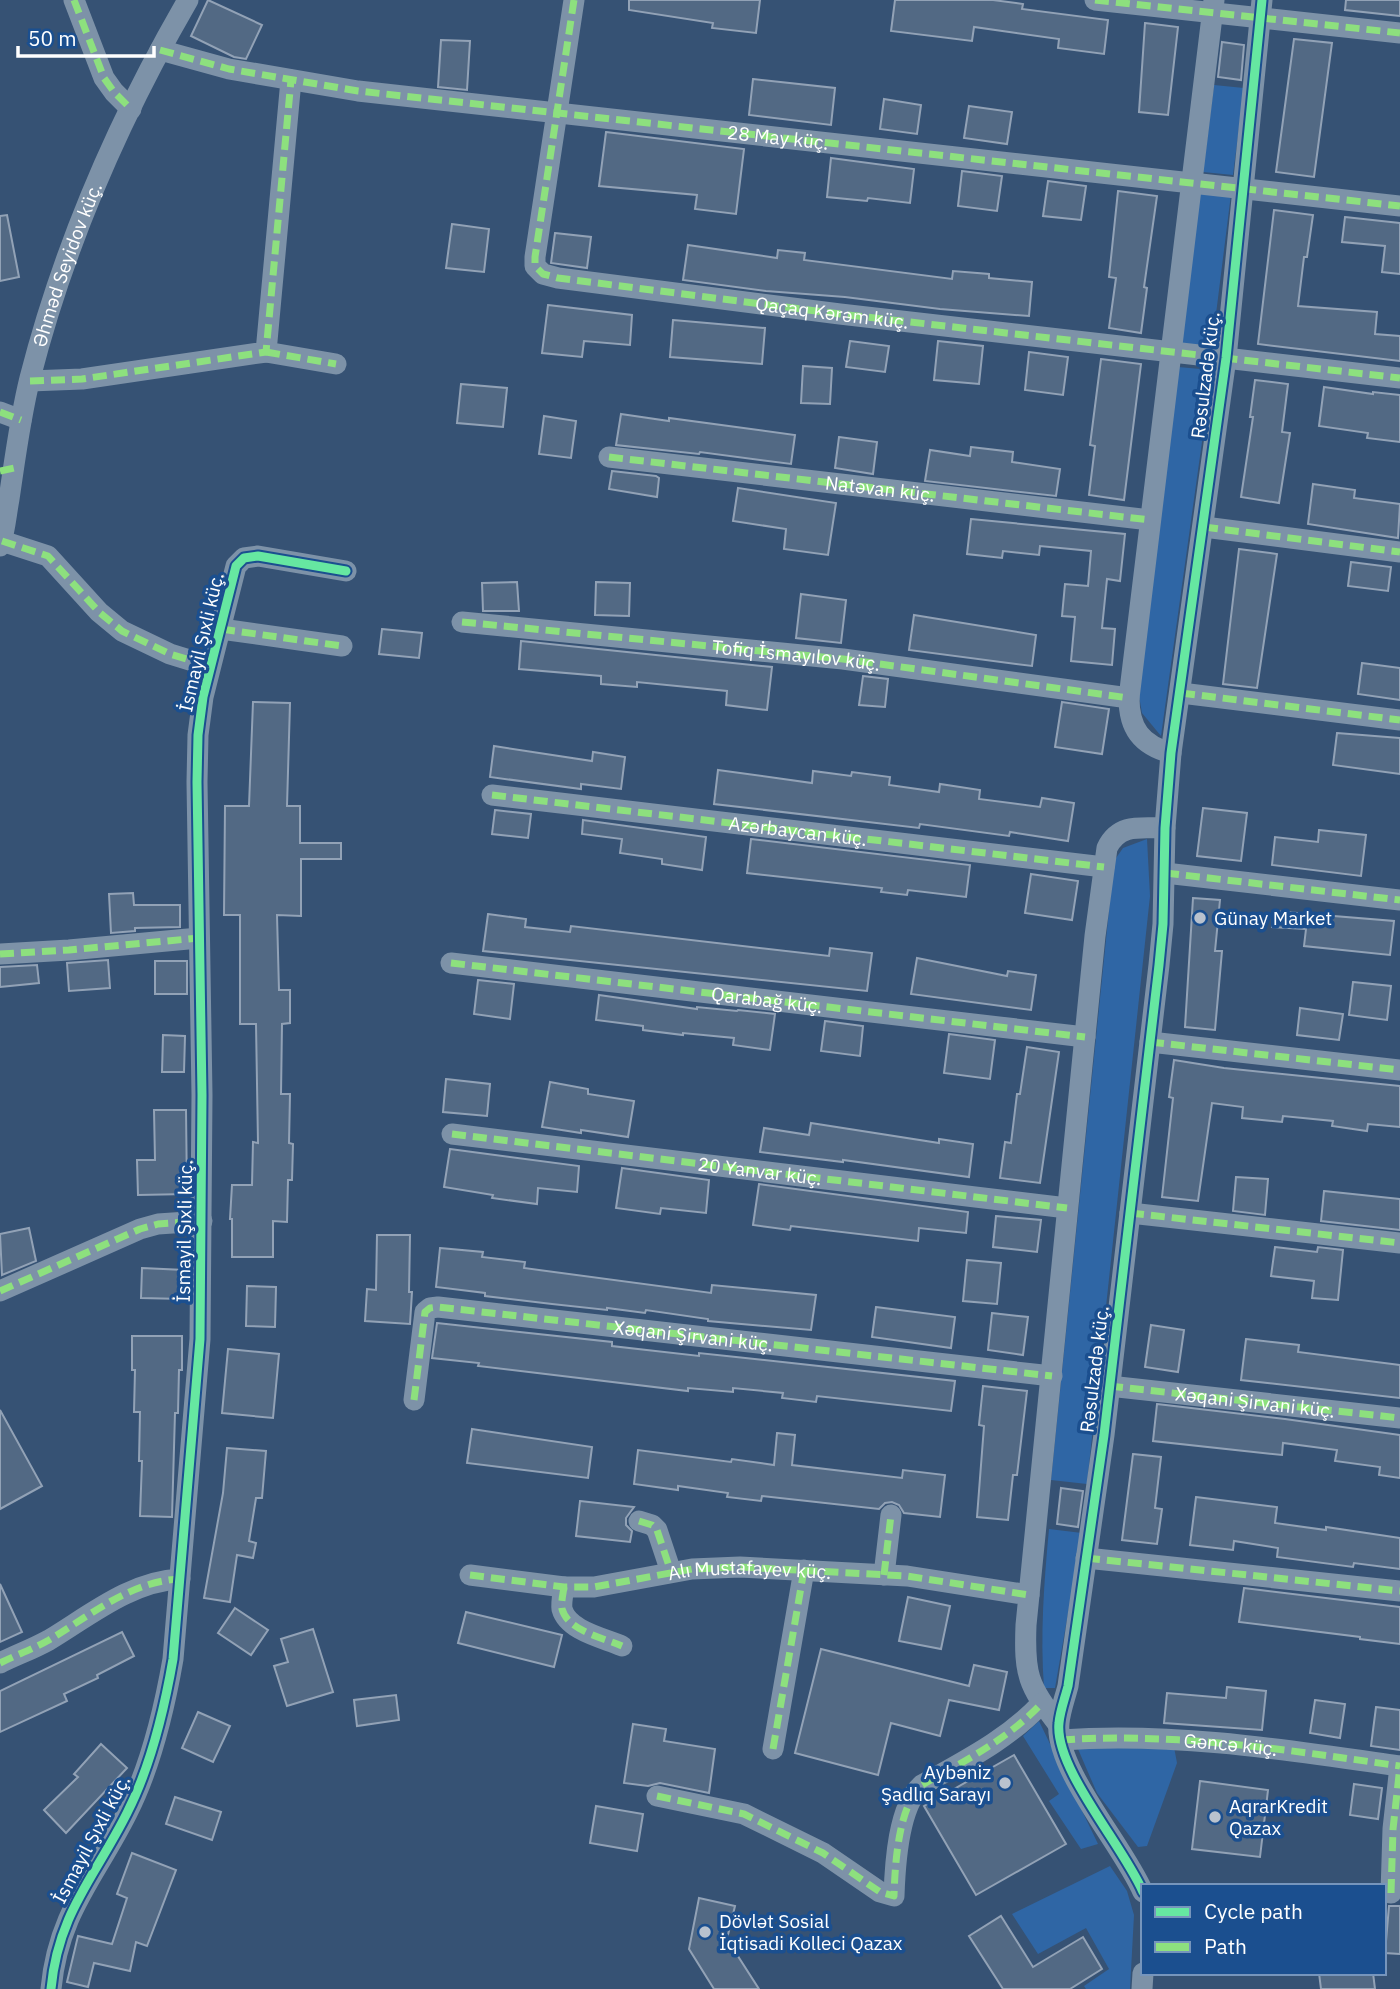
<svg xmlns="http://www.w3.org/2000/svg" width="1400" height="1989" viewBox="0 0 1400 1989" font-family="'IBM Plex Sans',sans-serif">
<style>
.green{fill:#2f66a5}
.building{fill:#526984;stroke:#92a2b6;stroke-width:2}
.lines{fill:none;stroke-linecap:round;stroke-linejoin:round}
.street{stroke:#7d92a8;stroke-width:21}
.quiet{stroke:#8de07e;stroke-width:7;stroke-dasharray:14 7;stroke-linecap:butt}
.cycleway-casing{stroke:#1b4f8f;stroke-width:13}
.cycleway{stroke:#66e7a1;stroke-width:9}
.poi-dot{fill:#b9c2ce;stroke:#1b4f8f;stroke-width:2.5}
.labels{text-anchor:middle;stroke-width:7;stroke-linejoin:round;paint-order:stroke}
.street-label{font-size:19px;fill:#fff;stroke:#1b4f8f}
.poi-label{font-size:19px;fill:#fff;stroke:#1b4f8f;text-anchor:start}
</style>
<rect width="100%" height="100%" fill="#365274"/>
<g class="green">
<path d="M1214 85 1244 88 1233 175 1203 172Z"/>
<path d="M1198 190 1231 194 1212 346 1180 343Z"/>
<path d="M1178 367 1212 370 1161 736 1142 713 1139 696Z"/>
<path d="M1147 839 1150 896 1087 1484 1051 1480 1114 861 1123 848Z"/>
<path d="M1049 1529 1082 1533 1055 1688H1044C1040 1634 1044 1583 1049 1529Z"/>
<path d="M1039 1721 1098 1844 1081 1849 1049 1801 1059 1794 1023 1736Z"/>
<path d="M1123 1745 1174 1747 1177 1763 1147 1846 1138 1847 1097 1793 1078 1749Z"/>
<path d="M1110 1866 1127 1891 1134 1915 1130 1989H1086L1084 1986 1109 1969 1086 1928 1038 1954 1012 1914Z"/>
</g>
<g class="building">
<path d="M208 0 262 25 246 59 234 57 191 36Z"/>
<path d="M629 0H760L756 33 712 28 713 23 629 10Z"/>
<path d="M895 0H993L1023 4 1022 9 1108 20 1104 54 1058 48 1059 39 974 27 972 41 891 31Z"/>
<path d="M1346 0H1400V16L1345 10Z"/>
<path d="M1145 23 1178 27 1168 115 1139 112Z"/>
<path d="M1294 39 1332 43 1314 177 1276 172Z"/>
<path d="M441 40 470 41 467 90 438 87Z"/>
<path d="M1222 42 1244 45 1241 80 1218 77Z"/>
<path d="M753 79 835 88 831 125 749 115Z"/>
<path d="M884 99 921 105 917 134 880 129Z"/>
<path d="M969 106 1012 112 1007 144 964 138Z"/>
<path d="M606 132 744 149 736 214 695 209 697 195 599 186Z"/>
<path d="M831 158 914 169 910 203 868 198 867 201 827 197Z"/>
<path d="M962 171 1002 176 997 211 958 206Z"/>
<path d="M1048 181 1086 186 1081 220 1043 216Z"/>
<path d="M1118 191 1157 196 1144 287 1147 288 1141 333 1109 328 1116 278 1109 277Z"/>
<path d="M1274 210 1313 215 1307 257H1304L1298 306 1377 312 1375 334 1400 336V361L1258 344Z"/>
<path d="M7 215 19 277 0 281V216Z"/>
<path d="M1345 217 1400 223V274L1382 272 1385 246 1342 242Z"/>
<path d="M452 224 489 229 484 272 446 268Z"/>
<path d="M555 233 591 237 587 268 551 263Z"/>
<path d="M688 245 777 258 778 250 805 253 804 260 952 279 953 271 989 274V278L1032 282 1029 316 940 309 845 297 766 291 683 280Z"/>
<path d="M548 305 632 315 630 345 584 341 582 357 542 353Z"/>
<path d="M673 320 765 328 762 364 670 357Z"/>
<path d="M850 341 889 346 885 372 846 367Z"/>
<path d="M938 341 983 346 979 384 934 380Z"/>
<path d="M1029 352 1068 357 1063 395 1025 390Z"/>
<path d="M1101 359 1141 364 1124 500 1089 495 1095 446 1090 445Z"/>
<path d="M803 366 832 368 830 404 801 403Z"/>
<path d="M1255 380 1288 384 1282 432 1290 433 1279 503 1241 497 1253 417H1250Z"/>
<path d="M461 384 507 388 503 427 457 423Z"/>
<path d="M1324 387 1373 394V392L1400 395V442L1367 438 1368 433 1319 426Z"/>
<path d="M621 414 669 421V418L795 435 791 464 700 452 699 454 616 445Z"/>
<path d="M544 416 576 421 571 458 539 454Z"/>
<path d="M839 437 877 442 873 474 835 468Z"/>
<path d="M971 447 1013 452 1012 462 1060 469 1056 496 925 481 930 450 970 456Z"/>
<path d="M612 471 656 476 659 478 657 497 609 489Z"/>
<path d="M1313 484 1355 490 1354 498 1400 504 1398 538 1308 524Z"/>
<path d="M738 488 836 503 828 555 784 549 786 529 733 521Z"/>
<path d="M971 519 1125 534 1120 581 1107 579 1102 628 1115 629 1112 665 1071 661 1075 617 1062 616 1065 584 1088 586 1091 551 1040 546 1039 555 1003 551 1002 558 967 554Z"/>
<path d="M1239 549 1277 554 1257 688 1223 684Z"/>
<path d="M1351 562 1391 567 1388 591 1348 586Z"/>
<path d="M517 582 519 611H483L482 583Z"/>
<path d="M596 582 630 583 629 616 595 615Z"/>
<path d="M801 594 846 600 841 643 796 638Z"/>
<path d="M914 615 1036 635 1032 666 909 650Z"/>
<path d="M382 629 422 633 419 658 379 654Z"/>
<path d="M521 641 772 667 767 710 726 705 727 691 637 682V687L601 684V676L519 669Z"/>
<path d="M1362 663 1400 668V700L1358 694Z"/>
<path d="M863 676 888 679 885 707 859 705Z"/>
<path d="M253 702 290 703 287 806H300V843H341V859H301V916L277 915 279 990H290V1023L282 1024 281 1094H290L289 1143 293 1144 292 1180H288L287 1222 273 1221V1257H232V1219H230L232 1185H252L253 1142 258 1143 256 1024H240V915H224L225 806H249Z"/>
<path d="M1062 702 1109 709 1102 754 1055 747Z"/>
<path d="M1337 733 1400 738V774L1333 765Z"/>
<path d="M494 746 592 761 593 752 625 757 621 789 581 784V789L490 777Z"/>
<path d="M718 770 812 783 813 771 851 776 852 772 890 777 889 785 939 792 940 784 980 790 979 799 1040 807 1042 798 1074 803 1068 841 1010 832 1009 836 920 824 919 828 714 804Z"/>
<path d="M1203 808 1247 813 1241 861 1197 856Z"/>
<path d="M495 810 531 814 528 838 492 834Z"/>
<path d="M583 820 706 837 702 870 662 864V859L620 853 622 839 582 834Z"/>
<path d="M1319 830 1366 835 1361 876 1272 865 1275 837 1318 842Z"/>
<path d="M751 839 970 865 966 897 908 890 907 895 881 892 882 888 747 873Z"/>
<path d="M1031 874 1078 881 1072 920 1025 913Z"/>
<path d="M133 893 134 905H180V927L135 928V931L111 933 109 894Z"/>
<path d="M1193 898 1220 900 1215 951H1222L1215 1030 1185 1027Z"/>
<path d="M1273 911 1394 921 1390 955 1304 946 1306 929 1272 927Z"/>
<path d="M488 914 526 919 525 927 570 932 571 926 829 956 830 948 872 953 867 991 483 951Z"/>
<path d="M917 958 1007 976 1008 971 1036 975 1031 1010 911 994Z"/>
<path d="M108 960 110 988 69 991 67 963Z"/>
<rect x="155" y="961" width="32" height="33"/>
<path d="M37 965 39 983 0 987V967Z"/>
<path d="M478 980 514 984 510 1019 474 1014Z"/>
<path d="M1353 982 1391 986 1387 1020 1349 1015Z"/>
<path d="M599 995 697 1009V1007L737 1011 738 1010 775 1014 770 1050 733 1045 734 1038 683 1033V1035L643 1030V1026L596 1020Z"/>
<path d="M1300 1008 1343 1014 1339 1040 1297 1035Z"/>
<path d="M825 1021 863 1026 860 1056 821 1051Z"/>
<path d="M949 1034 995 1040 990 1079 944 1073Z"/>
<path d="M163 1035 185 1036 184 1072H162Z"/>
<path d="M1027 1047 1059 1052 1040 1183 1000 1178 1005 1142 1011 1143 1017 1094H1020Z"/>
<path d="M1174 1060 1224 1068 1400 1086V1127L1368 1124 1367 1131 1332 1126 1333 1121 1283 1116 1282 1122 1242 1118 1243 1107 1212 1103 1198 1201 1162 1197 1173 1098 1169 1097Z"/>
<path d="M446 1079 490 1084 487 1116 443 1112Z"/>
<path d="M550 1082 588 1089V1094L634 1101 628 1137 581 1130V1133L542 1127Z"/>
<path d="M154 1110H186L187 1194 138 1195 137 1160H155Z"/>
<path d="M811 1123 939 1143V1139L973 1144 969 1177 843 1160V1162L760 1152 764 1128 809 1135Z"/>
<path d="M450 1149 579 1166 577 1192 538 1188 537 1204 492 1198 493 1195 444 1187Z"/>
<path d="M622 1168 709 1180 706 1213 661 1208 660 1214 616 1208Z"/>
<path d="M1236 1177 1268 1179 1265 1215 1233 1211Z"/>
<path d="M759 1184 968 1212 966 1233 919 1228 918 1241 791 1226 790 1230 753 1225Z"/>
<path d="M1324 1191 1400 1199V1230L1321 1221Z"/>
<path d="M996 1216 1041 1220 1037 1252 993 1247Z"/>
<path d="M29 1228 36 1261 2 1275 0 1234Z"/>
<path d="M377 1235H410L409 1292H412L410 1324 365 1321 367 1289 376 1290Z"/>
<path d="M1275 1247 1317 1252 1318 1247 1343 1250 1338 1300 1312 1298 1314 1281 1271 1276Z"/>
<path d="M440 1248 483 1252 482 1257 525 1262 524 1268 711 1293 712 1285 816 1295 811 1330 708 1321V1319L646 1310 645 1313 607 1308V1310L552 1304 485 1296V1293L436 1287Z"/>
<path d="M967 1260 1001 1263 997 1304 963 1301Z"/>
<path d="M142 1268 184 1270 183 1299 141 1298Z"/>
<path d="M247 1286 276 1287 275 1327 246 1326Z"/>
<path d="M876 1307 955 1317 951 1348 872 1337Z"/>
<path d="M992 1313 1028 1317 1023 1355 988 1350Z"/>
<path d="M437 1323 612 1342V1346L699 1356V1353L736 1357 955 1381 951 1411 817 1396 816 1402 782 1398 783 1393 733 1388V1392L688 1388V1391L478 1366 479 1363 432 1358Z"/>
<path d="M1151 1325 1184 1330 1178 1372 1145 1367Z"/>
<path d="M132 1336H182V1370H179L178 1413H175L172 1517 140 1516 142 1461H139L140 1412H134L135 1370H132Z"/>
<path d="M1246 1339 1299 1345 1298 1352 1400 1365V1398L1241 1380Z"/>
<path d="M228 1349 279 1354 273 1418 222 1413Z"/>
<path d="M983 1386 1027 1391 1017 1475H1013L1008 1520 977 1517 984 1426 979 1425Z"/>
<path d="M1157 1404 1285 1419 1400 1435V1478L1379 1475 1380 1467 1335 1461 1337 1450 1283 1443 1282 1455 1153 1441Z"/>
<path d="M0 1410 42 1486 0 1509Z"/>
<path d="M472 1429 592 1447 588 1478 467 1463Z"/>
<path d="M777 1433 795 1435 792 1465 902 1478 903 1470 945 1475 940 1517 904 1513 899 1505 892 1502 885 1503 879 1509 762 1496 761 1501 727 1497 728 1493 678 1486V1490L634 1484 638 1450 731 1462 732 1459 774 1465Z"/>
<path d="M227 1448 266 1451 262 1498H256L249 1541 256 1543 253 1558 237 1555 230 1602 204 1598 223 1493Z"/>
<path d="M1133 1454 1161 1457 1155 1508 1162 1509 1157 1544 1122 1540Z"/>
<path d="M1061 1488 1083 1491 1078 1527 1057 1524Z"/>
<path d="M1196 1497 1277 1507 1275 1523 1326 1530V1527L1400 1538V1569L1354 1563 1353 1567 1277 1557 1278 1548 1234 1541 1233 1550 1190 1545Z"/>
<path d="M580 1501 634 1507 626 1518V1525L632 1531 630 1542 576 1536Z"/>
<path d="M0 1584 22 1632 0 1642Z"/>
<path d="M1244 1588 1400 1607V1644L1360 1639V1637L1239 1622Z"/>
<path d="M908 1597 950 1606 941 1649 899 1641Z"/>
<path d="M235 1608 268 1630 251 1655 218 1633Z"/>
<path d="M466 1612 562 1635 554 1667 458 1643Z"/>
<path d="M313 1629 333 1692 287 1706 274 1666 288 1662 281 1639Z"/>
<path d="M122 1632 134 1656 97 1675 98 1678 64 1694 67 1701 0 1732V1691Z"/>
<path d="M821 1649 969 1686 974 1665 1007 1672 999 1710 949 1700 940 1736 891 1723 878 1775 795 1753Z"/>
<path d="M1227 1687 1266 1691 1262 1730 1164 1723 1167 1693 1226 1698Z"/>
<path d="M396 1695 399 1720 357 1726 354 1700Z"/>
<path d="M1315 1700 1345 1704 1340 1738 1310 1733Z"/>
<path d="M1376 1707 1400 1710V1750L1371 1746Z"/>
<path d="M198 1712 230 1726 213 1762 182 1748Z"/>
<path d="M633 1724 666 1729 664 1741 715 1749 709 1793 660 1783 648 1786 624 1783Z"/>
<path d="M101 1744 127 1768 66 1833 44 1810 78 1777 74 1774Z"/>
<path d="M1014 1755 1066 1844 976 1895 924 1806Z"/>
<path d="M1200 1781 1268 1790 1260 1857 1192 1849Z"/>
<path d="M1354 1784 1382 1788 1378 1819 1350 1815Z"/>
<path d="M175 1797 221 1812 212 1840 166 1824Z"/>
<path d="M596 1806 643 1814 637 1851 590 1843Z"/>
<path d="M132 1853 176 1870 147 1946 136 1942 130 1971 94 1963 88 1987 67 1982 78 1936 112 1944 127 1898 117 1894Z"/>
<path d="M699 1898 735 1906 727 1939 759 1989H714L689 1949Z"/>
<path d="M1389 1906H1400V1954L1385 1953Z"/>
<path d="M1001 1916 1033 1967 1083 1937 1102 1969 1070 1989H1003L969 1936Z"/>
<path d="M1319 1973H1373L1375 1989H1321Z"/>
</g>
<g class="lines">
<g class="street">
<path d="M74 0 104 78 114 92 131 109"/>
<path d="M574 0 535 257V266L543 274 558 278 840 314 1400 378"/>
<path d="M1095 0 1400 33"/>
<path d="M160 50 229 69 358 91 1400 206"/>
<path d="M266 352 336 364"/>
<path d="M30 381 82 379 266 352 291 80"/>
<path d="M0 412 21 420"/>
<path id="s1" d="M609 457 1150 520"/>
<path d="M1204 527 1400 552"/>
<path d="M2 541 48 556 99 612 122 631 170 654 209 666"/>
<path id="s2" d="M0 546C5 531 6 515 9 499 15 459 20 418 30 378 64 245 119 119 188 0"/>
<path id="s3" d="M462 622 843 659 1129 698"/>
<path d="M221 629 342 646"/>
<path d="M1181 693 1400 720"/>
<path d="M1171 753C1141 745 1129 728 1129 698L1214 0"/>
<path d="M492 795 1104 867"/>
<path d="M1165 873 1400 900"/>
<path d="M0 954 69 950 199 938"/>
<path id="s4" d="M451 963 1085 1037"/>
<path d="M1150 1042 1400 1070"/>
<path id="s5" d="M452 1134 1067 1208"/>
<path d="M1130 1213 1400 1243"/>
<path d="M0 1291 140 1229 158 1224 202 1221"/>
<path d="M1109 1386 1400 1418"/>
<path d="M414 1400 425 1312 430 1308 438 1307 1052 1376"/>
<path d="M639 1521 652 1525 657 1530 671 1572"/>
<path d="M1086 1558 1400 1591"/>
<path d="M470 1575 564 1587H594L692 1569 740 1567 907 1576 1029 1595"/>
<path d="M884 1575 891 1515"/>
<path d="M564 1587C563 1594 561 1602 562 1609 568 1631 604 1638 622 1646"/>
<path d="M0 1663C16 1655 33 1649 49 1640 89 1616 131 1581 180 1579"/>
<path d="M1058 1724C1028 1685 1024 1675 1026 1625L1095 936 1107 848C1119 823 1141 828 1165 828"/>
<path id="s6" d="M1061 1740C1175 1732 1287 1750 1400 1766"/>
<path d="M773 1749 804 1570"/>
<path d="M657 1796 744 1814 823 1853 880 1892 894 1896C895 1865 898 1806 922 1785 966 1760 1007 1740 1042 1703"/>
<path d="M1143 1892C1124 1847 1054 1768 1059 1723 1060 1711 1065 1698 1068 1686L1104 1435 1159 965 1163 924 1165 828 1171 753 1226 358 1262 0"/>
<path d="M1391 1893 1393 1829 1400 1766"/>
<path d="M51 1989C58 1913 95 1877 127 1813 151 1766 164 1711 173 1659L200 1339 202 1095 197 782 198 735 203 697 236 566 244 558 258 556 346 571"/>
<path d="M1142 1989 1143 1973"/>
</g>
<g class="quiet">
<path d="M74 0 104 78 114 92 131 109"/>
<path id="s7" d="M574 0 535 257V266L543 274 558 278 840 314 1400 378"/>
<path d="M1095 0 1400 33"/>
<path id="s8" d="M160 50 229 69 358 91 1400 206"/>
<path d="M266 352 336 364"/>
<path d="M30 381 82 379 266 352 291 80"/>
<path d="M0 412 21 420"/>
<path d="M609 457 1150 520"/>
<path d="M0 471 14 468"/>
<path d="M1204 527 1400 552"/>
<path d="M2 541 48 556 99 612 122 631 170 654 209 666"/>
<path d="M462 622 843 659 1129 698"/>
<path d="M221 629 342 646"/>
<path d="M1181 693 1400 720"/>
<path id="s9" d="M492 795 1104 867"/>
<path d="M1165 873 1400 900"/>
<path d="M0 954 69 950 199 938"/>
<path d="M451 963 1085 1037"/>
<path d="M1150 1042 1400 1070"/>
<path d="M452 1134 1067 1208"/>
<path d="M1130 1213 1400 1243"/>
<path d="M0 1291 140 1229 158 1224 202 1221"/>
<path id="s10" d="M1109 1386 1400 1418"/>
<path id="s11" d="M414 1400 425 1312 430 1308 438 1307 1052 1376"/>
<path d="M639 1521 652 1525 657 1530 671 1572"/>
<path d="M1086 1558 1400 1591"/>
<path id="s12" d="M470 1575 564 1587H594L692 1569 740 1567 907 1576 1029 1595"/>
<path d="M884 1575 891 1515"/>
<path d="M564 1587C563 1594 561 1602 562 1609 568 1631 604 1638 622 1646"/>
<path d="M0 1663C16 1655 33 1649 49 1640 89 1616 131 1581 180 1579"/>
<path d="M1061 1740C1175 1732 1287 1750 1400 1766"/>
<path d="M773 1749 804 1570"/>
<path d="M657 1796 744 1814 823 1853 880 1892 894 1896C895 1865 898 1806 922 1785 966 1760 1007 1740 1042 1703"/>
<path d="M1391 1893 1393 1829 1400 1766"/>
</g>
<g class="cycleway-casing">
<g id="cycleway">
<path d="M1143 1892C1124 1847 1054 1768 1059 1723 1060 1711 1065 1698 1068 1686L1104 1435 1159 965 1163 924 1165 828 1171 753 1226 358 1262 0"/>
<path d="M51 1989C58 1913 95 1877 127 1813 151 1766 164 1711 173 1659L200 1339 202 1095 197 782 198 735 203 697 236 566 244 558 258 556 346 571"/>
</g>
</g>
<use href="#cycleway" class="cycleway"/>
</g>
<g class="poi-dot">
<circle cx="1200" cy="918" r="7"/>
<circle cx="1005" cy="1783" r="7"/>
<circle cx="1215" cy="1817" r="7"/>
<circle cx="705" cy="1932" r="7"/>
</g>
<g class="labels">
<g class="street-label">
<text dy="7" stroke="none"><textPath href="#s8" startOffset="625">28 May küç.</textPath></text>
<text dy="7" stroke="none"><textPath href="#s2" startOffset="290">Əhməd Seyidov küç.</textPath></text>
<text dy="7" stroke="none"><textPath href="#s7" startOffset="572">Qaçaq Kərəm küç.</textPath></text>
<text transform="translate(1205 375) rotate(-83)" y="7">Rəsulzadə küç.</text>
<text dy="7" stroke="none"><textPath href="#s1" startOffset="273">Natəvan küç.</textPath></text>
<text transform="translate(201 642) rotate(-77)" y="7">İsmayil Şıxli küç.</text>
<text dy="7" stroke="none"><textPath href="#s3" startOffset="336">Tofiq İsmayılov küç.</textPath></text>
<text dy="7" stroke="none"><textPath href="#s9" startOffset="308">Azərbaycan küç.</textPath></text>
<text dy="7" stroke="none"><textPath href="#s4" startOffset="318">Qarabağ küç.</textPath></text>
<text dy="7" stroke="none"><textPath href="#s5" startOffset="310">20 Yanvar küç.</textPath></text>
<text transform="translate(184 1231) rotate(-89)" y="7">İsmayil Şıxli küç.</text>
<text dy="7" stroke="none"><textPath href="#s11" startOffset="360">Xəqani Şirvani küç.</textPath></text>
<text transform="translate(1094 1369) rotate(-83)" y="7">Rəsulzadə küç.</text>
<text dy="7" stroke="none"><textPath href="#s10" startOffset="147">Xəqani Şirvani küç.</textPath></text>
<text dy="7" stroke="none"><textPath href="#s12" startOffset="282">Alı Mustafayev küç.</textPath></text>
<text dy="7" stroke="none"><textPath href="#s6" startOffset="170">Gəncə küç.</textPath></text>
<text transform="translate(91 1839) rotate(-62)" y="7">İsmayil Şıxli küç.</text>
</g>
<g class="poi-label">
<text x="1214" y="925">Günay Market</text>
<text x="991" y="1779" text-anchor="end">Aybəniz<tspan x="991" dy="22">Şadlıq Sarayı</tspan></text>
<text x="1229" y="1813">AqrarKredit<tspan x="1229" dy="22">Qazax</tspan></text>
<text x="719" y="1928">Dövlət Sosial<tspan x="719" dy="22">İqtisadi Kolleci Qazax</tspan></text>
</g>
</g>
<rect x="1141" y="1884" width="245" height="91" fill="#1b4f8f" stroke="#7695bc" stroke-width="2"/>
<rect x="1155" y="1907" width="35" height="10" fill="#66e7a1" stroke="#7695bc" stroke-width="2"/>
<text x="1204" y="1919" font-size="21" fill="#ffffff">Cycle path</text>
<rect x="1155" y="1942" width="35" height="10" fill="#8de07e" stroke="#7695bc" stroke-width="2"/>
<text x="1204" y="1954" font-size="21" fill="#ffffff">Path</text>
<path d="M18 46v10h136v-10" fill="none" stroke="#ffffff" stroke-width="3.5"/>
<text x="28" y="46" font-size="21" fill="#ffffff" stroke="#1b4f8f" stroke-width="5" paint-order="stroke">50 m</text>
</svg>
